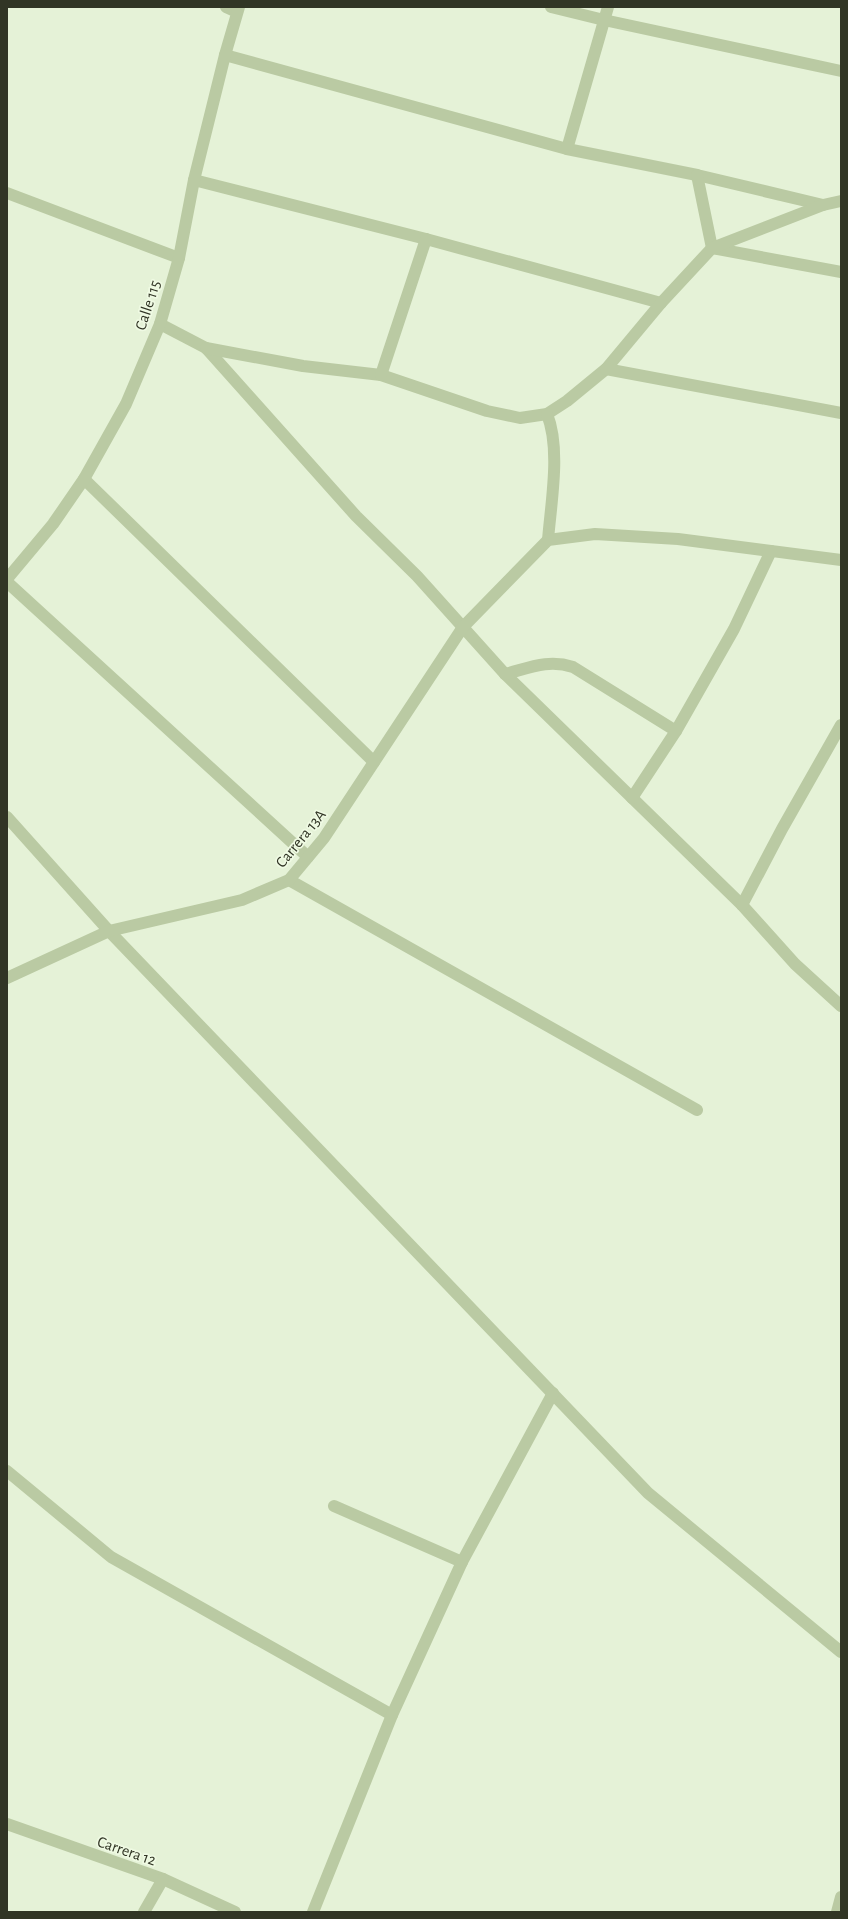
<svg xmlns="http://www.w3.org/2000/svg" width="848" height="1919" viewBox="0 0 848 1919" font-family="'Alegreya Sans',sans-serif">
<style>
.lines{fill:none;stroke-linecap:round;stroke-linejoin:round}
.lane{stroke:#bacaa3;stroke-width:12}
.street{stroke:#bacaa3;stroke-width:12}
.labels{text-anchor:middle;stroke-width:3.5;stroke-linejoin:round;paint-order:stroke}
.street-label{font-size:16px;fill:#313525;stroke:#effae3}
</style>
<rect width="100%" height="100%" fill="#e5f2d7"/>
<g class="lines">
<g class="lane">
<path d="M84 479 374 762"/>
<path d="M7 582 308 857"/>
</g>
<g class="street">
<path d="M226 7 237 12"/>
<path d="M551 7 604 20 841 71"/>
<path d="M225 55 567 149 697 175 823 205"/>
<path d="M567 149 608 7"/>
<path d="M697 175 712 248 841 272"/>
<path d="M194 180 426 239 661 303"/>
<path d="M7 193 179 258"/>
<path d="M160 324 206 348 356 516 417 576 505 674 742 905 795 964 841 1006"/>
<path d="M206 348 303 366 381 375 487 411 520 418 547 414 567 401 606 369 661 303 712 248 823 205 841 201"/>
<path d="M606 369 841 413"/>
<path d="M381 375 426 239"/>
<path d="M547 414C561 449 551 502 548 540"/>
<path d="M7 579 53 524 84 479 126 404 160 324 179 258 194 180 225 55 239 7"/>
<path d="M505 674C529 668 548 659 573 667L676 731"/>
<path d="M632 798 676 731 734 629 771 551"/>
<path d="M7 817 109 931 648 1493 841 1652"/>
<path d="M289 880 697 1110"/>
<path d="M742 905 782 829 841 725"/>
<path d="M7 978 109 931 242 900 289 880 324 838 463 627 548 540 595 534 678 539 841 560"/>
<path d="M7 1471 111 1557 392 1715"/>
<path d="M334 1506 462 1562"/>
<path d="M7 1824 163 1879 235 1912"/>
<path d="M144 1912 163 1879"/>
<path d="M313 1912 392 1715 462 1562 553 1393"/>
<path d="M837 1912 841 1897"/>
</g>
</g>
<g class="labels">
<g class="street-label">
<text transform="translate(147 305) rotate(-72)" y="6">Calle 115</text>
<text transform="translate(300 838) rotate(-51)" y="6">Carrera 13A</text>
<text transform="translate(127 1850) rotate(19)" y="6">Carrera 12</text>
</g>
</g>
<rect width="848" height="1919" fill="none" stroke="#313525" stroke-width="16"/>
</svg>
